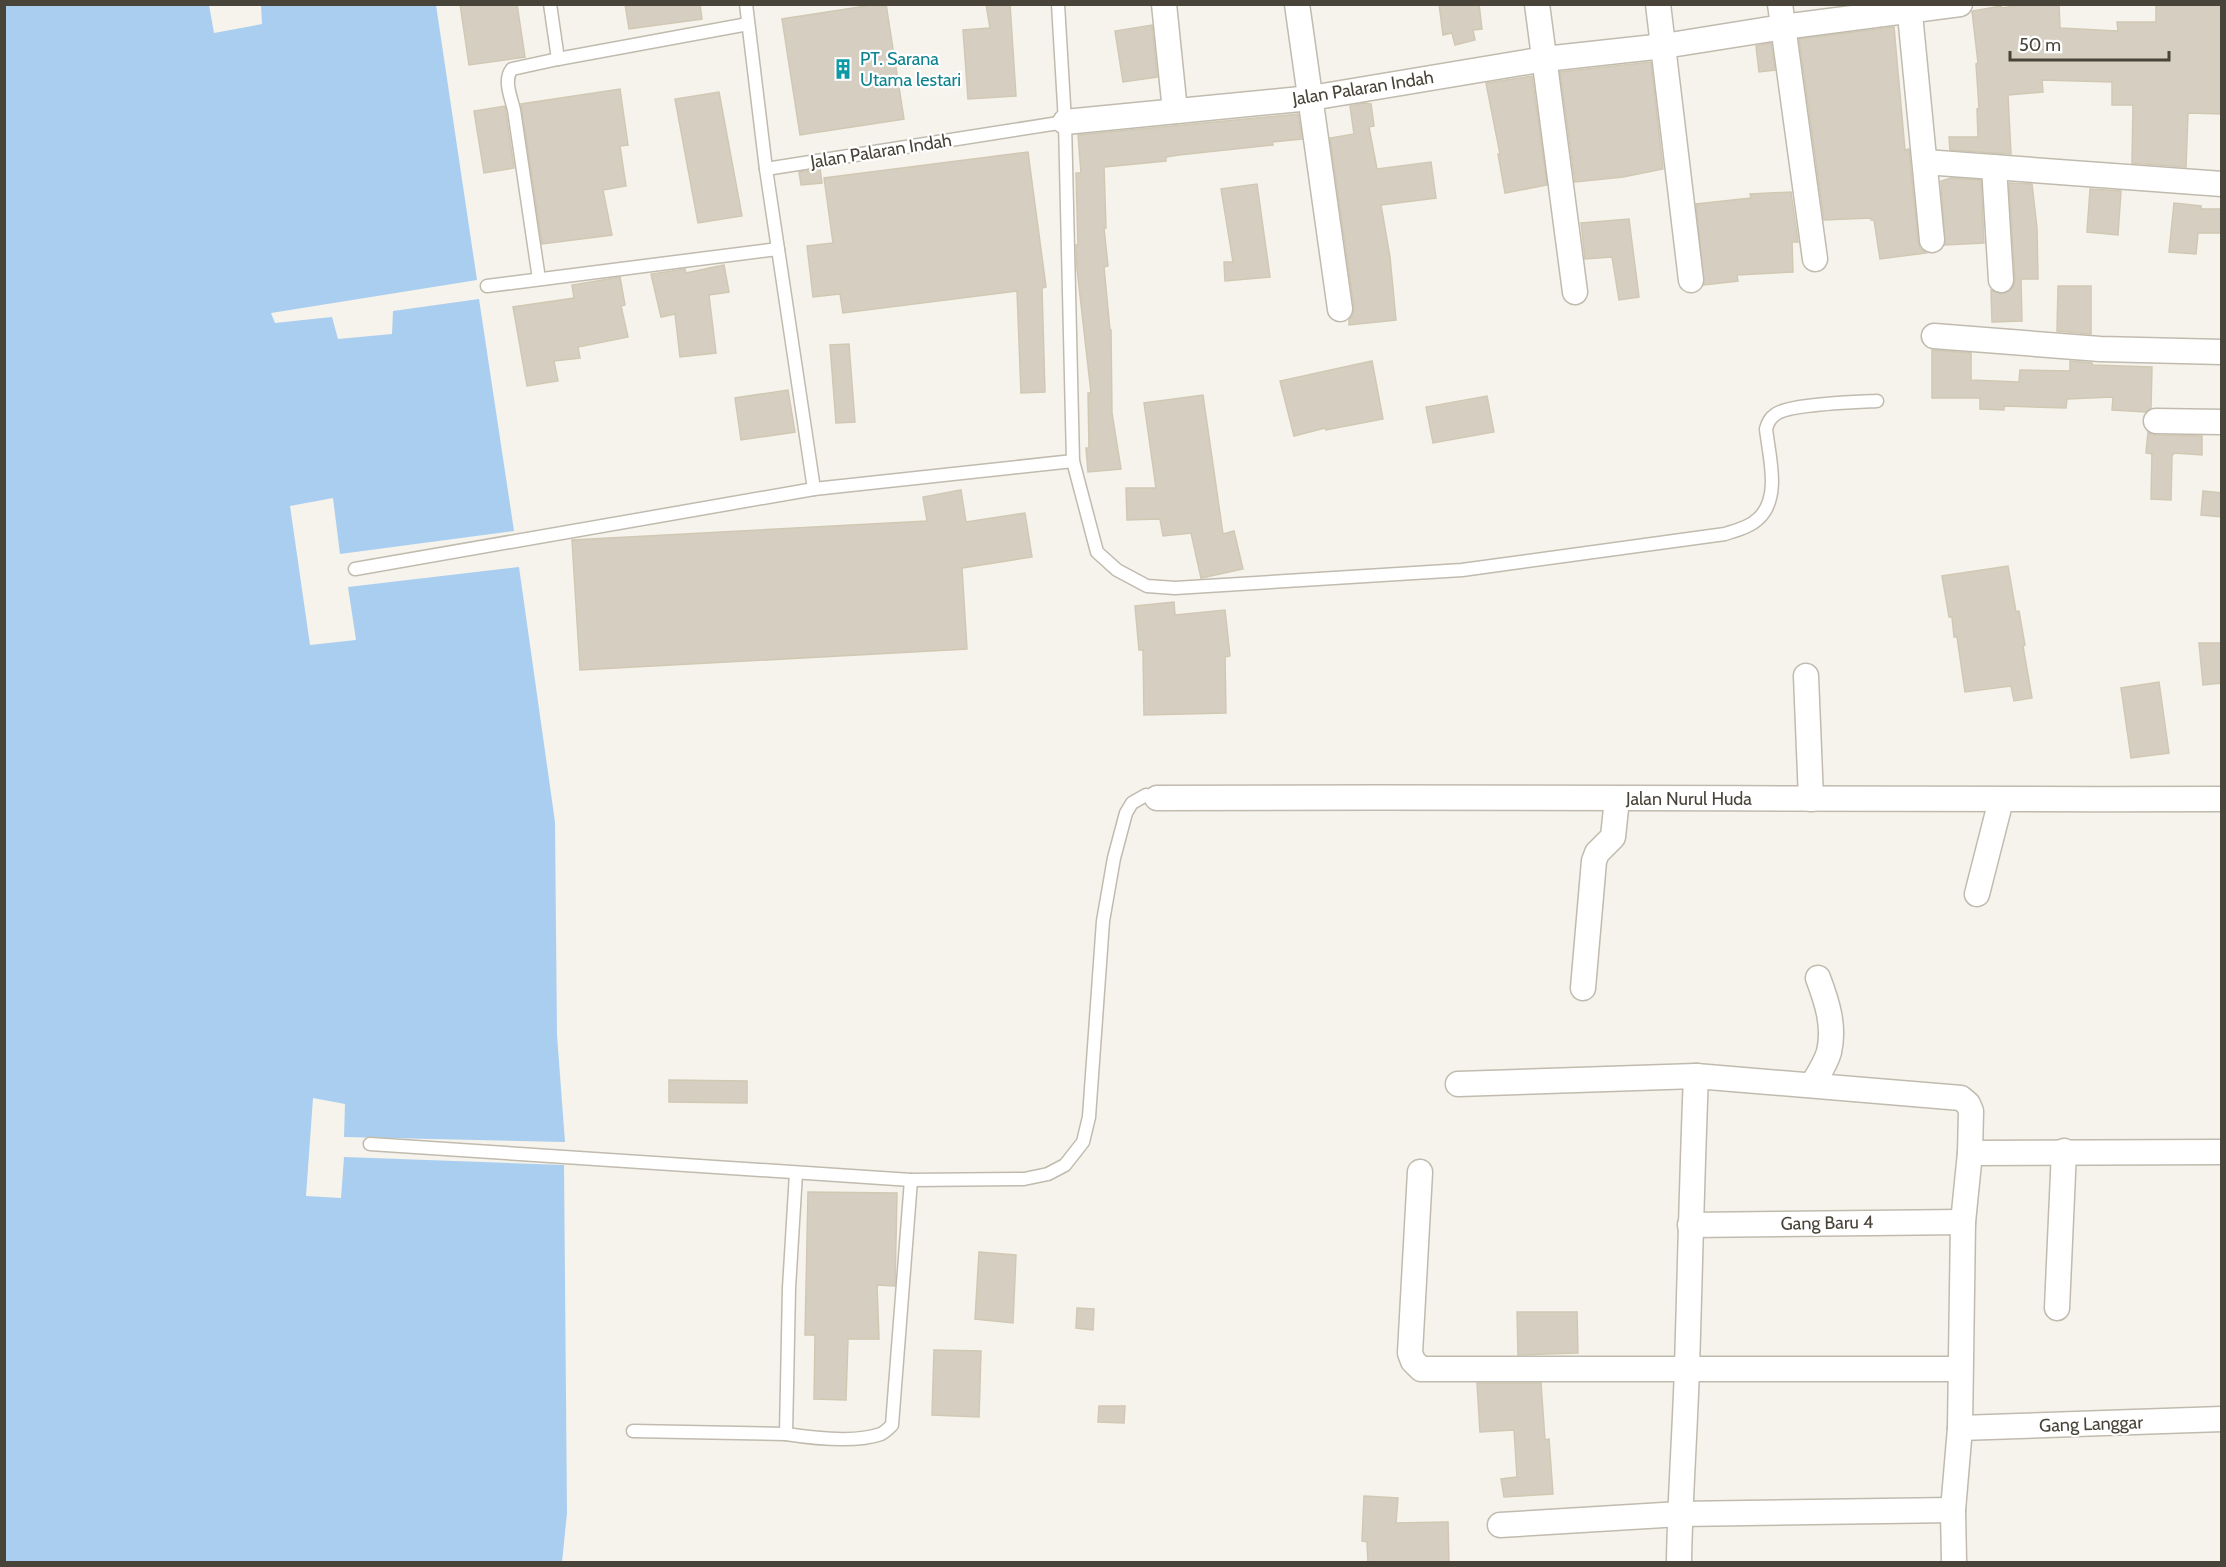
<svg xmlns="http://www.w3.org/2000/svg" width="2226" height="1567" viewBox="0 0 2226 1567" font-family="Cabin,sans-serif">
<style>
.water{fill:#aaceef}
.building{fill:#d6cfc1;stroke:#d1c8b4;stroke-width:1.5}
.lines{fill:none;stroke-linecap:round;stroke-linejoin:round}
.lane-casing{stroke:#c0bbae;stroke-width:15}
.street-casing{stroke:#c0bbae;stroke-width:27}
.lane{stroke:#fff;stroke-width:12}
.street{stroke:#fff;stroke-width:24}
.labels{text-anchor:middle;stroke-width:4.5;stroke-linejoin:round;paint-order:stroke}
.culture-label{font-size:18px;fill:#0d838f;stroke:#fff;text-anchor:start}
.street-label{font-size:18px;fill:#494439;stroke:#fff}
</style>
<rect width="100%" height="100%" fill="#f5f3eb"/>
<path class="water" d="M5 4 209 5 214 33 262 24 261 5H436L477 280 271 313 275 323 332 317 338 339 392 334 393 311 479 299 514 531 340 554 333 498 290 506 310 645 356 640 348 587 519 567 555 822 557 1035 565 1142 344 1137 345 1104 313 1098 306 1196 341 1198 344 1157 564 1165 567 1513 562 1562H5Z"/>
<g class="building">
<path d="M460 4H517L525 57 469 65Z"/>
<path d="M625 4H700L702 19 629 29Z"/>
<path d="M879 4H886L904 119 800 135 782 19Z"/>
<path d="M986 4H1010L1016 96 968 99 963 30 990 28Z"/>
<path d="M1439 4H1479L1482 29 1473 30 1475 40 1455 45 1452 33 1443 35Z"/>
<path d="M2028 4H2059L2060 28 2118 31 2117 22H2156V4H2222V114L2188 113 2186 167 2132 163 2133 105H2112V82L2042 80 2043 92 2008 95 2011 154 1950 150 1949 137H1978L1977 109 1979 108 1976 64 1978 63 1972 11 2001 6 2002 8Z"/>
<path d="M1152 25 1157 77 1123 82 1115 31Z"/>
<path d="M1894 27 1905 150 1909 149 1918 241 1920 248 1926 253 1880 259 1874 220H1871V218L1824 220 1799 39Z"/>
<path d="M1771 43 1775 70 1759 72 1756 46Z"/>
<path d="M1651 62 1663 169 1623 177 1575 182 1560 72Z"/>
<path d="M1532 76 1547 185 1505 193 1498 154H1500L1486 83Z"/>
<path d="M620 89 628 145 620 146 626 186 603 190 612 235 542 244 521 104Z"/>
<path d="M719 92 742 216 698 223 675 99Z"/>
<path d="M1365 103 1371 104 1374 126 1369 127 1377 169 1431 162 1436 198 1381 205 1390 257 1396 320 1349 325V320L1353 315 1354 307 1330 138 1354 134 1350 106Z"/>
<path d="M505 106 514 168 484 173 474 111Z"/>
<path d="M1298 114 1302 139 1272 142 1273 145 1179 155 1166 157V161L1104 167 1106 228H1104L1108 266 1104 267 1110 330H1111L1112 413 1121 469 1088 472 1086 448H1089L1088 393H1091L1077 269 1076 245H1078L1076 173H1081L1078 135Z"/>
<path d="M1028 152 1046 287 1042 288 1045 392 1021 393 1017 291 843 313 840 294 813 297 807 246 833 243 824 178Z"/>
<path d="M820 169 822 183 801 185 799 172Z"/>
<path d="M1951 178 1981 180 1984 243 1945 245 1941 181Z"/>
<path d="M2009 183 2032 184 2037 228 2038 279H2021L2022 321 1992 322 1991 290 2001 294 2008 292 2013 287 2015 280Z"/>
<path d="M1257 184 1270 277 1225 281 1224 262H1233L1221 189Z"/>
<path d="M2090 189 2121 191 2118 235 2087 232Z"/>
<path d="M1791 192 1798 242H1792L1793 272 1737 275 1738 281 1704 285 1696 204 1751 198 1750 194Z"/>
<path d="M2174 203 2201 206V209H2222V233H2198L2196 254 2169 252Z"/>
<path d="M1629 219 1639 297 1619 300 1612 257 1585 259 1581 223Z"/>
<path d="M724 265 729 292 709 295 716 353 680 357 675 314 661 317 651 274 685 269 686 273Z"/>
<path d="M620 277 625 305 621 306 628 337 578 347 580 358 554 361 558 381 527 386 513 307 574 298 572 285Z"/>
<path d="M2058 286H2091V334L2057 331Z"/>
<path d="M849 344 855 422 836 423 830 345Z"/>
<path d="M1932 350 1971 353V380L2019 382 2020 370 2070 371V361L2092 363 2093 365 2152 367 2151 408 2146 412 2112 410 2113 397 2067 399 2066 408 2004 406V410L1980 409V398H1932Z"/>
<path d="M1372 361 1383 419 1326 430 1325 428 1294 436 1280 381Z"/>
<path d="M788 390 795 432 741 440 735 398Z"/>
<path d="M1203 395 1223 534 1234 531 1243 569 1201 578 1191 533 1163 536 1160 519 1127 520 1126 488H1156L1144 403Z"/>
<path d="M1487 396 1494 432 1433 443 1426 407Z"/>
<path d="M2148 432 2156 435 2202 436V455L2174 453 2172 456 2171 500 2151 499 2152 454 2146 453Z"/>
<path d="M961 490 966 522 1025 513 1032 557 962 568 967 649 580 670 572 540 927 521 923 497Z"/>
<path d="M2203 491 2222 493V517L2201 515Z"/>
<path d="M2008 566 2016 612 2019 611 2025 645 2023 646 2032 698 2014 701 2011 686 1965 692 1957 637H1954L1952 617H1949L1942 576Z"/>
<path d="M1174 602 1175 615 1225 610 1230 656 1225 657 1226 713 1144 715 1143 650H1139L1135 606Z"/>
<path d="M2199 643H2222V683L2203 685Z"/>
<path d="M2159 682 2169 753 2131 758 2121 688Z"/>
<path d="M669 1080 747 1081V1103L669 1102Z"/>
<path d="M808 1192 897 1193 895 1286 877 1285 879 1339H848L846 1400 814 1399 815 1335H805Z"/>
<path d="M979 1252 1016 1255 1013 1323 975 1319Z"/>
<path d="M1077 1308 1094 1309 1093 1330 1076 1328Z"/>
<path d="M1517 1312H1577L1578 1353 1518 1355Z"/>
<path d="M934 1350 981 1351 979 1417 932 1415Z"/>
<path d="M1477 1383H1541L1545 1440 1549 1439 1553 1494 1504 1497 1501 1479 1517 1477 1514 1430 1480 1432Z"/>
<path d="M1099 1406H1125L1124 1423 1098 1422Z"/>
<path d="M1364 1496 1398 1498 1396 1523 1448 1522 1449 1563H1368L1367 1542 1362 1541Z"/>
</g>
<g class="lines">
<g class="lane-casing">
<g id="lane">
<path d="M550 4 558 59"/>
<path d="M746 4 766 169 814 489 1073 461 1065 122 1058 4"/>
<path d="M766 169 1065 122"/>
<path d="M539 279 514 110C511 97 503 80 512 69L558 59 748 24"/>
<path d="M487 286 778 249"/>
<path d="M1073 461 1097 552 1117 570 1147 586 1175 588 1462 570 1725 534C1737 530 1750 527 1759 518 1781 497 1769 456 1766 429 1768 422 1770 418 1776 414 1790 404 1857 402 1877 401"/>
<path d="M355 569 814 489"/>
<path d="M370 1144 911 1180 1024 1179 1048 1174 1065 1165 1083 1142 1089 1117 1103 921 1114 858 1126 813 1132 803 1146 795 1157 798"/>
<path d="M796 1173 789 1288 786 1434C812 1438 856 1443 881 1434 885 1432 889 1428 892 1425L911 1180"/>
<path d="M633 1431 786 1434"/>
</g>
</g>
<g class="street-casing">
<g id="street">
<path d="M1164 4 1175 111"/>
<path d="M1297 4 1340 309"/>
<path d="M1537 4 1575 292"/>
<path d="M1658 4 1691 280"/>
<path d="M1780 4 1815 259"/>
<path d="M1909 4 1932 240"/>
<path d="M1065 122 1311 98 1545 59 1664 46 1783 27 1960 4"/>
<path d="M1925 162 2222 184"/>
<path d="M1994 167 2001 280"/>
<path d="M1934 336 2100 349 2222 352"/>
<path d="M2156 421 2222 422"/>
<path d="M1806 676 1811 799"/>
<path d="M1157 798C1512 796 1867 800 2222 799"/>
<path d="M1977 894 2001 800"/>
<path d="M1583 988 1594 861 1597 853 1613 837 1617 799"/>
<path d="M1458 1084 1696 1076 1961 1098 1968 1104 1971 1111 1970 1153 1963 1222 1960 1428 1953 1510 1954 1562"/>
<path d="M1812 1085C1818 1075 1826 1063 1829 1052 1835 1026 1827 1002 1818 978"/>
<path d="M1970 1153 2222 1152"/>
<path d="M1420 1172 1410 1353 1413 1361 1421 1369H1960"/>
<path d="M1690 1225 1963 1222"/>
<path d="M2057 1308 2064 1151"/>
<path d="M1960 1428 2222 1419"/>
<path d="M1500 1525 1680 1514 1953 1510"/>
<path d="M1679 1562C1680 1497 1685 1432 1687 1367 1690 1270 1692 1173 1696 1076"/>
</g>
</g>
<use href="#lane" class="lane"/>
<use href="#street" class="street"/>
</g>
<defs>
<g id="building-bare" transform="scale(1.62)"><path d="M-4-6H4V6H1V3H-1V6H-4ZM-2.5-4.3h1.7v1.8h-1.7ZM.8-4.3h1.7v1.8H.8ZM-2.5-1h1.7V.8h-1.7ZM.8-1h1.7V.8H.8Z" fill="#0f9aa8" stroke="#fff" stroke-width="2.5" paint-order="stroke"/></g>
</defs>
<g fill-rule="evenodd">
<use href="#building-bare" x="843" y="69"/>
</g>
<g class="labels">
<g class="culture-label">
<text x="860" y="65">PT. Sarana<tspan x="860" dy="21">Utama lestari</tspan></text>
</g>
<g class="street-label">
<text transform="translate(1363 88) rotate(-9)" y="6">Jalan Palaran Indah</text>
<text transform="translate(881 151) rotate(-9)" y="6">Jalan Palaran Indah</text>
<text x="1689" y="805">Jalan Nurul Huda</text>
<text transform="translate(1827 1223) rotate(-1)" y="6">Gang Baru 4</text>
<text transform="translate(2091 1424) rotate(-2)" y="6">Gang Langgar</text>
</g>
</g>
<rect width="2226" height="1567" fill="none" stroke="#494439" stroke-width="12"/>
<path d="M2010 51v9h159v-9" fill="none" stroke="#494439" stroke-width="3"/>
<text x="2019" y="51" font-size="18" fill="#494439" stroke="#ffffff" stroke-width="4.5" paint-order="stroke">50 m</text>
</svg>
